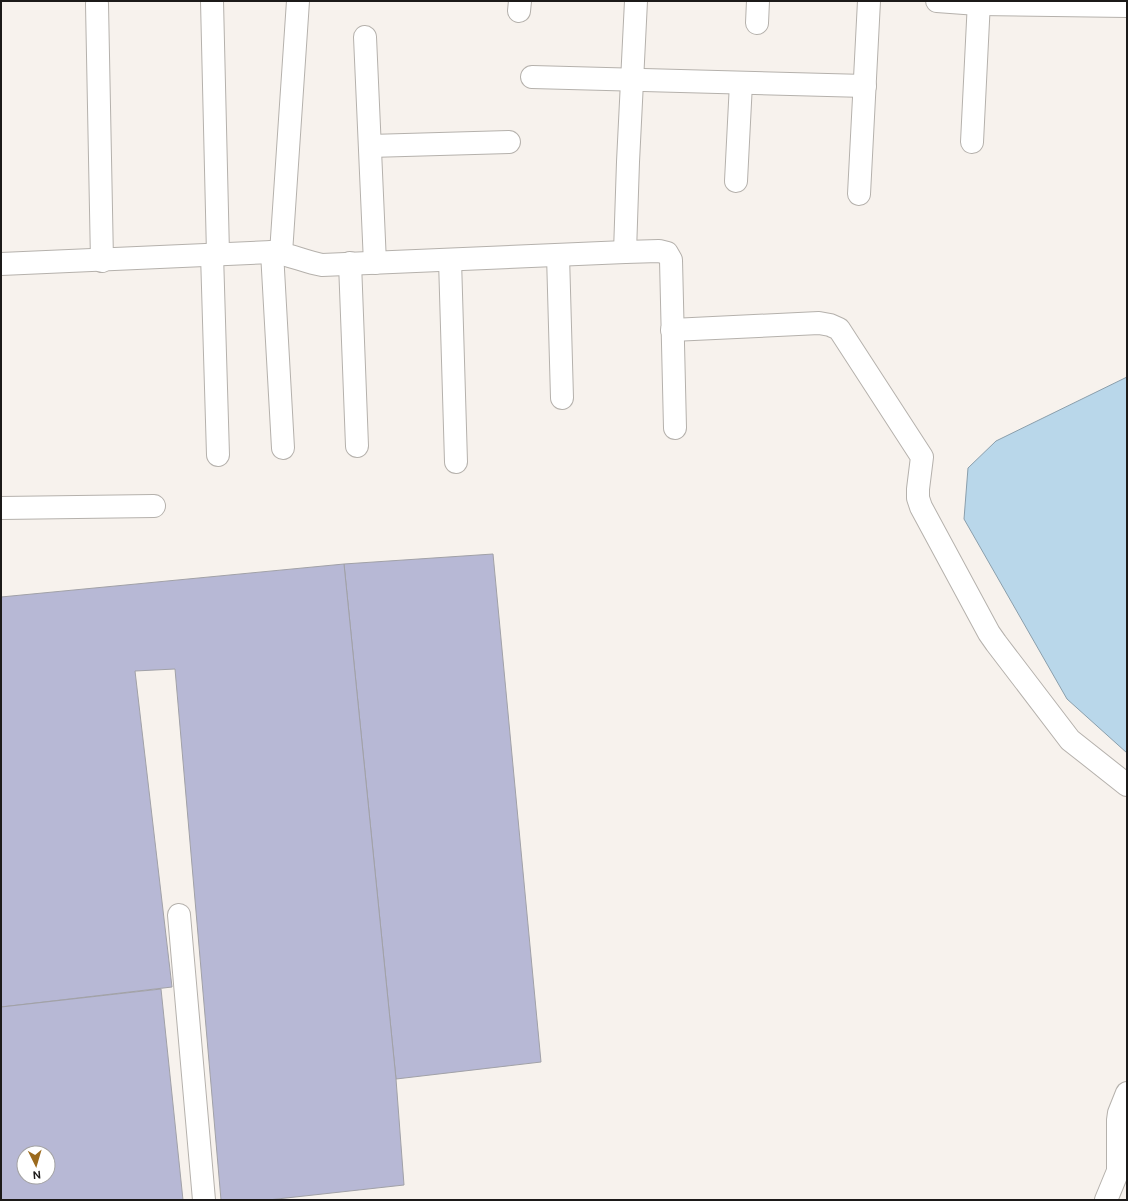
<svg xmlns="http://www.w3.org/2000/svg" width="1128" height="1201" viewBox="0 0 1128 1201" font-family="'DM Sans',sans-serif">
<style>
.water{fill:#b9d7ea;stroke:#8a9eab}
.building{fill:#b7b8d5;stroke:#a1a1a7;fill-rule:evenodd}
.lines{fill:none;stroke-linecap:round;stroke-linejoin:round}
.minor-casing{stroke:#b5b1ac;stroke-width:24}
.minor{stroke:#fff;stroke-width:22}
</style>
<rect width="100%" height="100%" fill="#f7f2ed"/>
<path class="water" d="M1127 377V753L1067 699 964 519 968 468 996 441Z"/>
<g class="building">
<path d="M493 554 541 1062 396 1079 344 564Z"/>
<path d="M344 564 396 1079 404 1185 268 1200H221L175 669 135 671 172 987 1 1007V597Z"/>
<path d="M161 989 183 1200H1V1007ZM24 1153H48V1177H24Z"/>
</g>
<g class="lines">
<g class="minor-casing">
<g id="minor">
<path d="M212 1 218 254"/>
<path d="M937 1 978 4 1127 6"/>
<path d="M97 4 102 261"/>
<path d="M519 11 520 1"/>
<path d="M757 23 758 1"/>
<path d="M365 37 375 263"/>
<path d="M532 77 865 86"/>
<path d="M972 142 979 1"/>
<path d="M370 146 509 142"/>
<path d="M736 181 741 83"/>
<path d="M859 194 869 1"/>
<path d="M272 252 283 448"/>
<path d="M625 252 628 162 636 1"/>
<path d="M281 253 298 1"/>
<path d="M212 254 218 455"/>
<path d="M558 255 562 398"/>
<path d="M450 260 456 462"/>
<path d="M350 263 357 446"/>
<path d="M1 264 272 252C289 254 305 262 322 265L625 252 659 251 667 253 671 260 675 428"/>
<path d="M672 330 819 323 830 325 839 329 922 457 918 489V498L921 507 989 633 996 643 1070 740 1127 785"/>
<path d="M1 508 154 506"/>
<path d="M179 915 204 1200"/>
<path d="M1106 1200 1118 1171V1120L1119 1113 1127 1093"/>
</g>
</g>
<use href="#minor" class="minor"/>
</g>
<rect width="1128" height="1201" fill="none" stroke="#1c1a19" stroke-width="4"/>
<g transform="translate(36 1165) rotate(175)"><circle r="19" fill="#ffffff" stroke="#a4a3a3"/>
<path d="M0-3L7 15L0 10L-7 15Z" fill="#9b6a1d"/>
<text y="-6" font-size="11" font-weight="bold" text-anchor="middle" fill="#1c1a19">N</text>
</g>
</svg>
